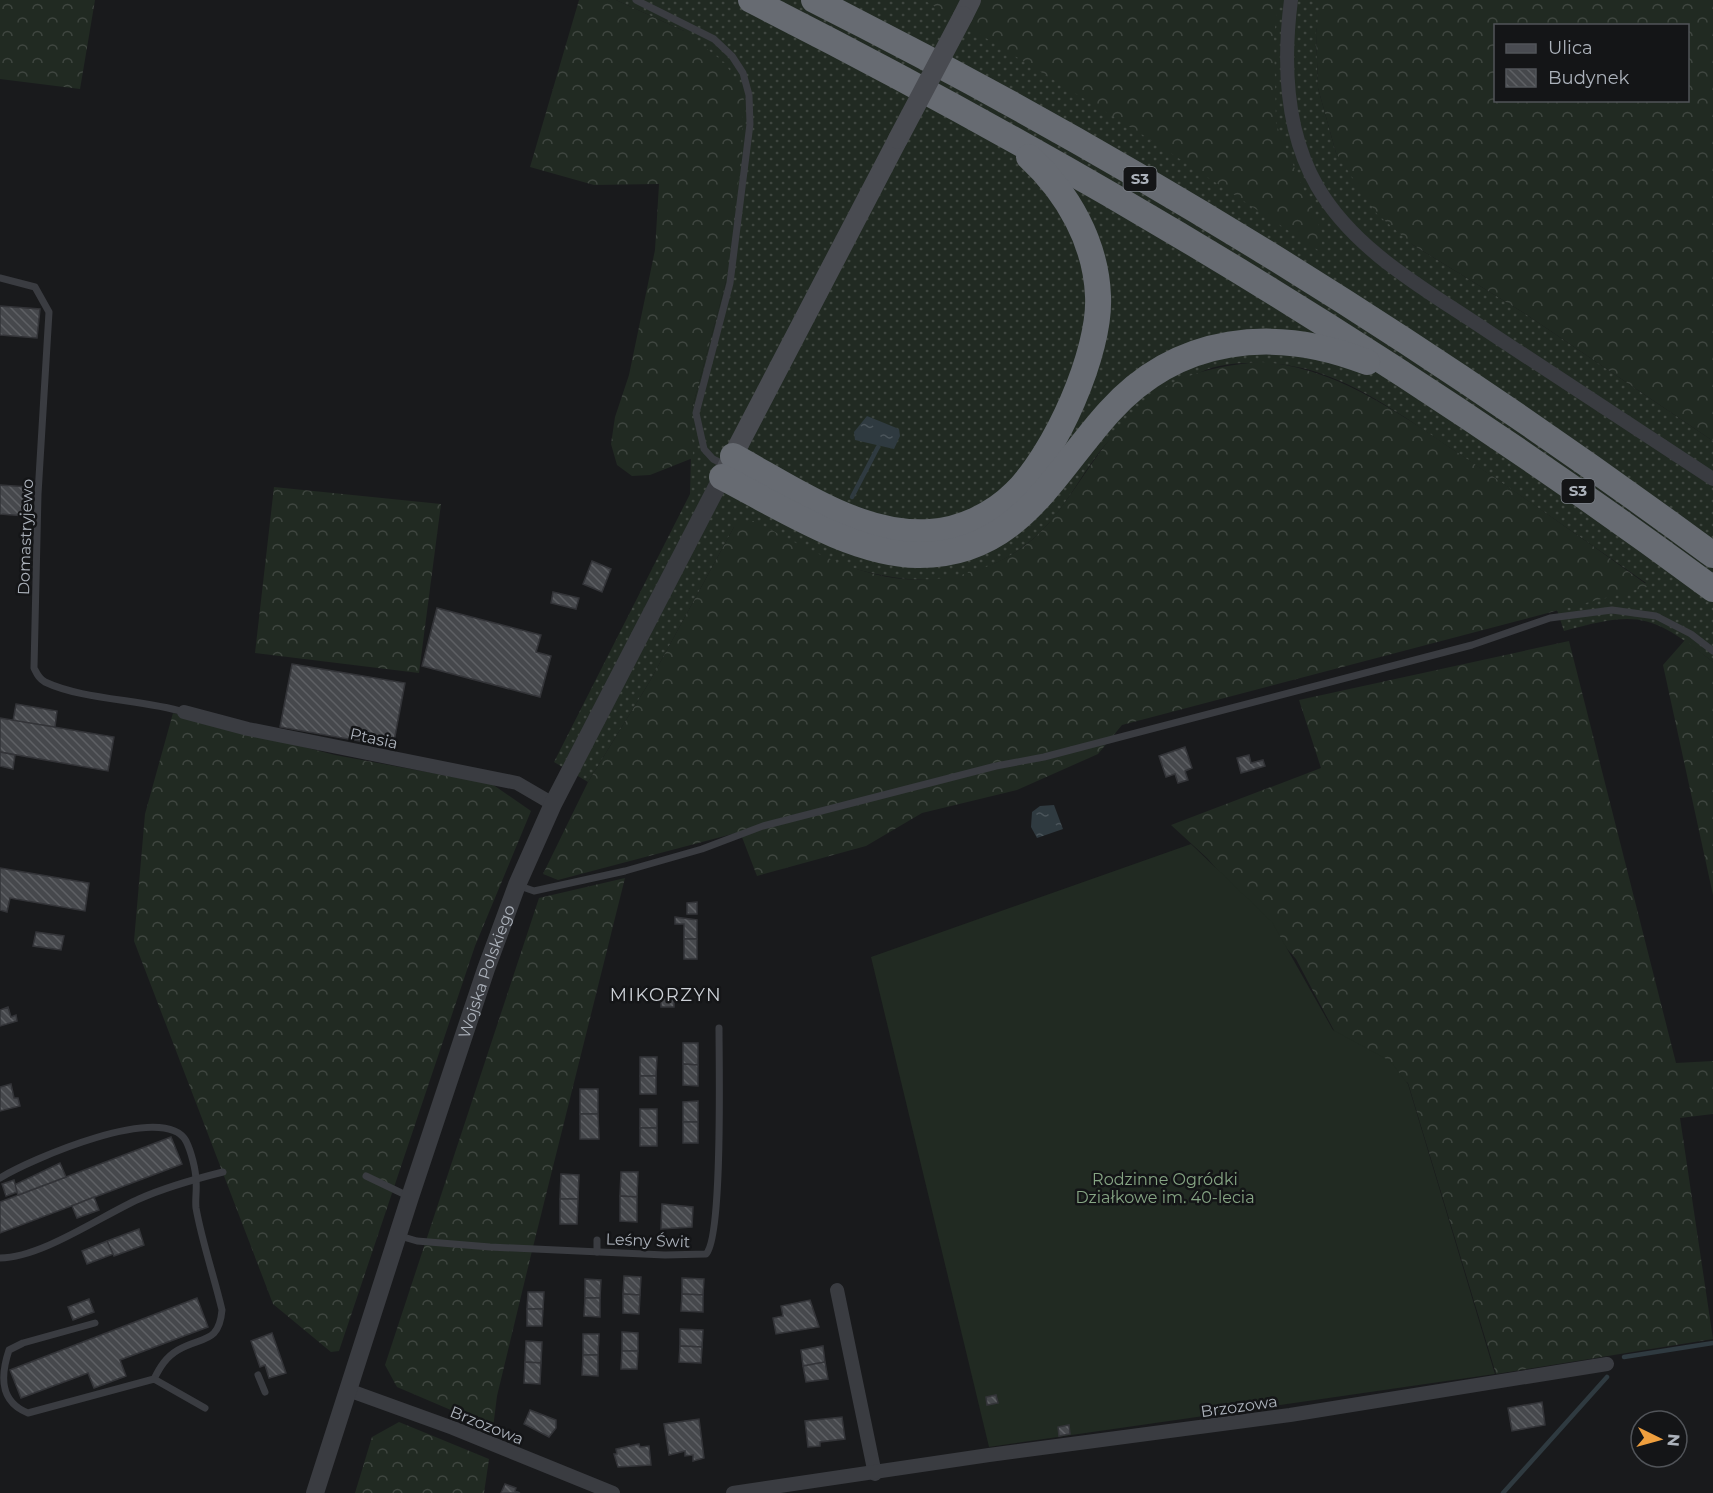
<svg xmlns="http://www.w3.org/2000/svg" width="1713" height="1493" viewBox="0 0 1713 1493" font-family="Montserrat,sans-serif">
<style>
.grass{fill:url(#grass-dots)}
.forest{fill:url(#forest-crowns);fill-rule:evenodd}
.garden{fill:#212a22}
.water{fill:url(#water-ripples)}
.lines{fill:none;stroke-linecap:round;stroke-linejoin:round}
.stream{stroke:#2f3a40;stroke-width:4.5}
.building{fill:url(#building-back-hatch);stroke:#333438;stroke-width:1.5}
.service{stroke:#3a3c41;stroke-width:7}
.minor{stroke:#3a3c41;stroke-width:14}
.tertiary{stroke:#3a3c41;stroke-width:18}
.secondary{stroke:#494b51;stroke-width:20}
.motorway{stroke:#676b72;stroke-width:26}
.secondary-bridge{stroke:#494b51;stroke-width:20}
.labels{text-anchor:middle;stroke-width:5;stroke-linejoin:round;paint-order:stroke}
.shield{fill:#141517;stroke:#7e838a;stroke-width:1.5}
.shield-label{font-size:15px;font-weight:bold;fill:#acb2bb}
.street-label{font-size:16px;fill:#acb2bb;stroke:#141517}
.park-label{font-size:16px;fill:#86a584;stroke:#141517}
.neighbourhood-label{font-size:18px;letter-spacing:1.5px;fill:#cdd1d7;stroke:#141517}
</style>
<defs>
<pattern id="grass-dots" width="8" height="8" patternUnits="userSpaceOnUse" patternTransform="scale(1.5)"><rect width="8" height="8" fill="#212a22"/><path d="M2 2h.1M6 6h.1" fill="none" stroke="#3f4640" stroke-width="1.8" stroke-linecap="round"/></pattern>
<pattern id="forest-crowns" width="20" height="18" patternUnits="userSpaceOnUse" patternTransform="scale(1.5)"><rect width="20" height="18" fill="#212a22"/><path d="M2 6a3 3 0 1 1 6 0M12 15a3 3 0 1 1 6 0" fill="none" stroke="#3f4640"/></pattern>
<pattern id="water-ripples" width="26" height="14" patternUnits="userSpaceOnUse" patternTransform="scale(1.5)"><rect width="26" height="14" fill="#2f3a40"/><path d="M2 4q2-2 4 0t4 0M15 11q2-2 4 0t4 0" fill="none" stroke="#4a545a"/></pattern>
<pattern id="building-back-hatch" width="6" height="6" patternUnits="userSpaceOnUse" patternTransform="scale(1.5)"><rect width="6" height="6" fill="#46484c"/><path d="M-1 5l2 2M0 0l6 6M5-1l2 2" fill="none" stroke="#5e6064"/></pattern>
</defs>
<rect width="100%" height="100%" fill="#191a1c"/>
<path class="grass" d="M616 0H1321L1316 34 1318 88 1336 153 1413 245 1524 313 1713 441V662C1652 614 1639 610 1564 631L1556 607 1646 583C1582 538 1517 493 1452 449 1411 422 1369 390 1322 374 1291 362 1232 357 1201 372 1169 387 1123 422 1101 450 1082 474 1068 502 1048 524 1021 555 980 575 940 579 878 586 793 547 734 527L650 681 588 782 554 762 690 494 692 409 726 281 684 31Z"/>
<g class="forest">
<path d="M0 0H95L80 89 0 79Z"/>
<path d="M579 0H616L684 31 725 63 744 94 740 169 726 281 692 409 693 458 650 475 632 476 617 465 611 444 615 417 629 375 655 250 659 184 594 185 530 167Z"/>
<path d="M924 0H1279L1274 35 1276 124 1322 233 1321 252 1151 140Z"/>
<path d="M1320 0H1713V441L1524 313 1413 245 1377 214 1336 153 1318 88 1316 34ZM1496 26H1688V100H1496Z"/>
<path d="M1261 362C1341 368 1405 418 1470 461 1529 501 1588 542 1646 584L1647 587 1122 725 1098 754 1017 790 922 813 866 846 757 876 740 832 558 880 543 874 588 782 650 681 734 527 741 522 754 521C793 541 831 563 874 574 934 590 1007 572 1048 524 1085 481 1109 425 1158 392 1189 371 1225 365 1261 362Z"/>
<path d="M274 487 441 504 419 673 255 653Z"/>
<path d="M1685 640 1713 662V895L1663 665Z"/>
<path d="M1569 641 1676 1063 1713 1061V1114L1680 1118 1713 1339 1496 1374 1408 1083 1346 1053 1296 959 1207 858 1171 825 1321 768 1299 700Z"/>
<path d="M173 713 335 755 492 784 531 811 475 946 339 1351 331 1352 273 1304 134 941 145 814Z"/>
<path d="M625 878 530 1259 497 1396 493 1428 397 1387 385 1365 539 898Z"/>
<path d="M399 1422 489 1459 484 1493H355L372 1437Z"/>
</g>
<path class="garden" d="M1191 844 1272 922 1333 1030 1390 1061 1408 1084 1495 1374 989 1447 871 957Z"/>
<g class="water">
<path d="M867 416 899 429 900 436 894 449 855 440 854 432Z"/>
<path d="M1054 805 1063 829 1037 838 1031 827 1032 812 1040 806Z"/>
</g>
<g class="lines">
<g class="stream">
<path d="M852 497 878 447"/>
<path d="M1624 1357 1713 1343"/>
<path d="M1503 1493 1607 1377"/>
</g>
</g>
<g class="building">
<path d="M0 306 40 309 37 338 0 335Z"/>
<path d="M0 485 28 487 25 516 0 514Z"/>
<path d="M592 561 611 569 602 592 583 584Z"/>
<path d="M553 592 579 598 576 609 551 603Z"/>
<path d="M437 608 541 635 536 652 551 656 540 697 422 666Z"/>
<path d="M292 664 405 683 393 747 280 727Z"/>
<path d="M16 704 57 711 55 727 13 721Z"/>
<path d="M0 718 114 737 108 771 0 752Z"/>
<path d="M1185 747 1192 768 1185 771 1188 780 1178 783 1175 774 1166 777 1159 756Z"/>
<path d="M0 752 15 755 13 769 0 766Z"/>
<path d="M1249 755 1251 763 1263 760 1265 766 1241 773 1237 758Z"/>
<path d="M0 868 89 883 85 911 10 898 7 912 0 910Z"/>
<path d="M697 902V914H687V903Z"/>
<path d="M675 917 697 920V939H684V924H675Z"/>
<path d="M36 932 64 936 61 950 33 946Z"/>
<rect x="684" y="939" width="13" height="20"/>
<rect x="661" y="998" width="13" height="9"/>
<path d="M8 1007 11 1017 16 1015 17 1021 0 1026V1010Z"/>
<path d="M683 1043H698V1065L683 1064Z"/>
<path d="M640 1057H657L656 1076H640Z"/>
<path d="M683 1064 698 1065V1086L683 1085Z"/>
<rect x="640" y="1076" width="16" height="18"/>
<path d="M11 1084 14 1098H18L20 1106 0 1111V1087Z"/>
<rect x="580" y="1089" width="18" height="25"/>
<path d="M698 1101V1122H683V1102Z"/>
<rect x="640" y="1109" width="17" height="19"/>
<path d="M580 1114H598L599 1139H580Z"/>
<rect x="683" y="1122" width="15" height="21"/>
<rect x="640" y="1128" width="17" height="18"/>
<path d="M171 1137 182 1164 0 1233V1202Z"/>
<path d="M60 1163 66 1177 18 1195 14 1185Z"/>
<path d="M621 1172H638L637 1197 620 1196Z"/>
<path d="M561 1174 579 1175 578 1199H560Z"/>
<path d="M14 1180 17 1192 6 1196 2 1184Z"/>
<path d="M620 1196 637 1197V1222L620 1221Z"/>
<path d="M94 1197 99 1210 77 1218 72 1206Z"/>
<path d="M560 1199H578L577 1224H560Z"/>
<path d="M662 1204 693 1207 692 1227 661 1229Z"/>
<path d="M139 1229 144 1245 114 1256 107 1241Z"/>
<path d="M107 1241 113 1254 87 1264 82 1251Z"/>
<path d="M624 1276 641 1277 640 1295 623 1294Z"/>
<path d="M682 1278 704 1279 703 1295 682 1294Z"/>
<path d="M585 1279 601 1280 600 1298H585Z"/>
<path d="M528 1292H544L543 1309H527Z"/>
<path d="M623 1294 640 1295 639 1314 623 1313Z"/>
<path d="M682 1294 703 1295V1312L681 1311Z"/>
<path d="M197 1298 208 1327 120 1360 126 1376 94 1388 88 1373 21 1398 10 1370Z"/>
<path d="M585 1298H600V1317L584 1316Z"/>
<path d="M89 1299 94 1312 73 1320 68 1307Z"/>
<path d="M810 1300 819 1327 776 1334 773 1318 783 1316 781 1306Z"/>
<path d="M527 1309H543L542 1326H527Z"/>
<path d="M680 1329 703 1330 702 1347 680 1346Z"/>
<path d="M622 1332 638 1333V1351H622Z"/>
<path d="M272 1333 286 1373 269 1378 265 1365 260 1367 251 1341Z"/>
<path d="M583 1334H599L598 1355H583Z"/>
<path d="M526 1341 542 1342 541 1363 525 1362Z"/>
<path d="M680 1346 702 1347 701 1363 679 1362Z"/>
<path d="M823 1346 825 1362 803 1366 801 1350Z"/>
<path d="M622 1351H638L637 1369H621Z"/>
<path d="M583 1355H598V1376L582 1375Z"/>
<path d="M525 1362 541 1363 540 1384 524 1383Z"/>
<path d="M825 1362 828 1379 806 1382 803 1366Z"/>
<path d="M996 1395 998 1403 987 1405 986 1397Z"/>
<path d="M1542 1402 1545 1425 1512 1431 1508 1408Z"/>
<path d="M530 1410 556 1420V1428L549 1437 524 1424Z"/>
<path d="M842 1417 845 1439 820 1442V1446L808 1447 805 1421Z"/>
<path d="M699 1419 704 1458 693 1461V1455L685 1456V1451L669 1455 664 1424Z"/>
<path d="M1069 1425 1070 1434 1059 1436 1058 1427Z"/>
<path d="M639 1444 640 1447 649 1446 651 1465 618 1467 614 1454H617L616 1449Z"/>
<path d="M505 1484 516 1488 515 1491 520 1493H501Z"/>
</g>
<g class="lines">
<g class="service">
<path d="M636 0 714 39 732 56 743 73 749 95 750 124 730 283 696 413 704 449 713 459 725 465"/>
<path d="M0 278 35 287 49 312 38 494 34 668C37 674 39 679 45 682 83 700 141 699 184 712"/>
<path d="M517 885 534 891 625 871 702 849 763 826 996 766 1044 757 1472 645 1550 618 1612 610 1656 616 1691 634 1713 651"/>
<path d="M366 1176 410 1197"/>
<path d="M0 1178C29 1160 164 1101 186 1141 191 1151 196 1170 196 1181 197 1190 195 1199 196 1208 202 1242 214 1276 222 1310 219 1344 202 1336 178 1350 166 1357 160 1367 154 1379"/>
<path d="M400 1236 417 1241 490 1247 665 1255 706 1254C723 1237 719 1062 719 1028"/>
<path d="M597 1240V1252"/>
<path d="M0 1258C41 1258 101 1216 139 1199 166 1187 195 1179 223 1172"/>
<path d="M95 1323 23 1343 9 1350C0 1377 0 1402 28 1413L154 1379 205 1408"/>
<path d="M258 1375 265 1392"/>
</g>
<g class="minor">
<path d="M1291 0C1283 62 1285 130 1317 186 1355 252 1427 290 1489 332 1563 381 1638 430 1713 479"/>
<path d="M184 712 248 729 517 783 553 804"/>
<path d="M837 1290 875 1474"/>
<path d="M348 1390 453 1428 613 1493"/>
<path d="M733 1493 989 1455 1290 1415 1607 1364"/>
</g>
<path class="tertiary" id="s1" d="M315 1493 410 1197 486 969 517 885 553 804 722 477"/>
<g class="secondary">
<path d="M963 16 971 0"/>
<path d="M727 467 898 139"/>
</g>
<g class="motorway">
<path d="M751 0C1087 170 1410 365 1713 589"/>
<path d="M814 0C1128 158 1430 346 1713 555"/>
<path d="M733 456C792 488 860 537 930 532 961 530 993 515 1015 493 1055 454 1101 352 1098 296 1096 243 1068 193 1029 157"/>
<path d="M722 477C780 507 852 554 918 555 1017 556 1052 475 1109 412 1178 335 1275 326 1367 362"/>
</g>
<path class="secondary-bridge" d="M898 139 963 16"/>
</g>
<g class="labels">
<g class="shield">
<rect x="1123.5" y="167" width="33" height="24" rx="4.5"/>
<rect x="1561.5" y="479" width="33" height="24" rx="4.5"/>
</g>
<g class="shield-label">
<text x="1140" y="184">S3</text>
<text x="1578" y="496">S3</text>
</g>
<g class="street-label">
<text transform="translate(25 537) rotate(-88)" y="6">Domastryjewo</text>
<text transform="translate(374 738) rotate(12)" y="6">Ptasia</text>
<text dy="6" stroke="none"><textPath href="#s1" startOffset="549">Wojska Polskiego</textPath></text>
<text transform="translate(648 1240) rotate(2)" y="6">Leśny Świt</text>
<text transform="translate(1239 1406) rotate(-8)" y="6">Brzozowa</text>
<text transform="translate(487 1425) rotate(22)" y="6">Brzozowa</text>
</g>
<g class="park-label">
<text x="1165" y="1185">Rodzinne Ogródki<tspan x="1165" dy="18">Działkowe im. 40-lecia</tspan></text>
</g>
<g class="neighbourhood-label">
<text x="666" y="1001">MIKORZYN</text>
</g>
</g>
<rect x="1494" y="24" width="195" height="78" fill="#141517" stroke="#515459" stroke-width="1.5"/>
<rect x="1506" y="44" width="30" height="9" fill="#494b51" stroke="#515459" stroke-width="1.5"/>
<text x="1548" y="54" font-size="18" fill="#acb2bb">Ulica</text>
<rect x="1506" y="69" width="30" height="18" fill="url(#building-back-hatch)" stroke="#515459" stroke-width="1.5"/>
<text x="1548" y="84" font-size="18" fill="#acb2bb">Budynek</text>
<g transform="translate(1659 1439) rotate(95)"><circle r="28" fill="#141517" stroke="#515459" stroke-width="1.5"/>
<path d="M0-4.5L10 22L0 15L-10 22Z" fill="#ef9f3e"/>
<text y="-9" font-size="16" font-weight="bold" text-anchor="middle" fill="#acb2bb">N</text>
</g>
</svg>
